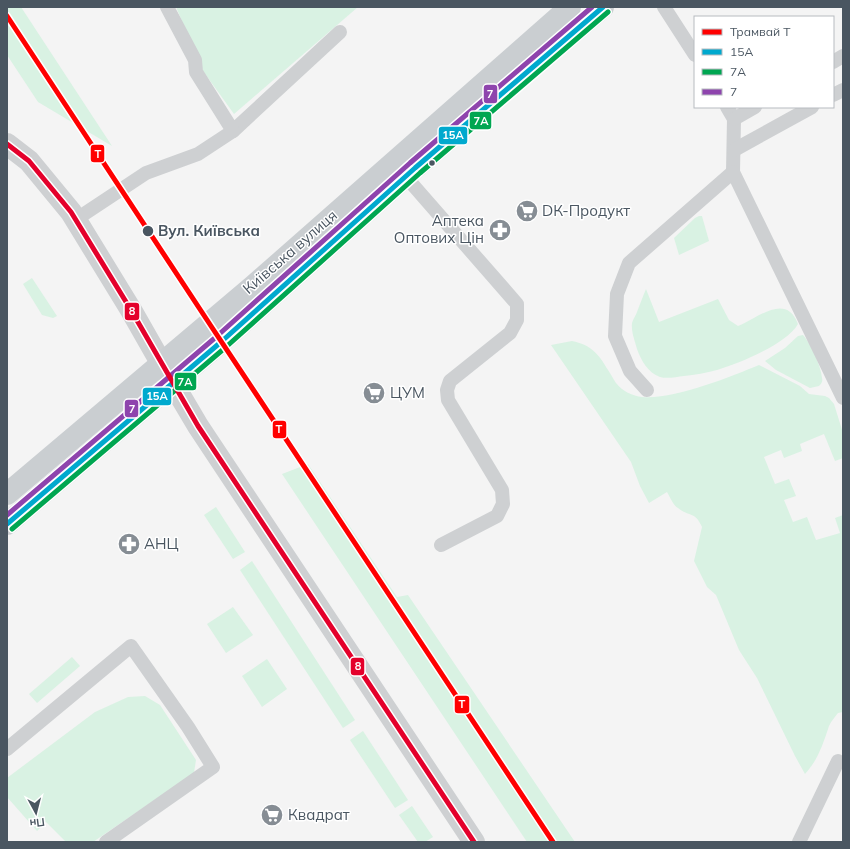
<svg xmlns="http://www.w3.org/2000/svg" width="850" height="849" viewBox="0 0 850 849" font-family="Mulish,sans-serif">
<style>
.green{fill:#d9f2e3}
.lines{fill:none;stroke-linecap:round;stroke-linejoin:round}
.service{stroke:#ced0d2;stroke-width:14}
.tertiary{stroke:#ced0d2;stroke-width:22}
.primary{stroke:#caced1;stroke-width:22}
.bus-1-casing{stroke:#fff;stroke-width:8}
.bus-2-casing{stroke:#fff;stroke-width:8}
.bus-3-casing{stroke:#fff;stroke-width:8}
.bus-4-casing{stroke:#fff;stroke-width:8}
.bus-1{stroke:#00a9ce;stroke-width:5}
.bus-2{stroke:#00a651;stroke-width:5}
.bus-3{stroke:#8e44ad;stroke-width:5}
.bus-4{stroke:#e4002b;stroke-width:5}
.tram-1-casing{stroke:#fff;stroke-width:8}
.tram-1{stroke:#f00;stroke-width:5}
.bus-dot{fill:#4a5661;stroke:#fff;stroke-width:1.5}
.labels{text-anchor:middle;stroke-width:3;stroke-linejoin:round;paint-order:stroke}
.poi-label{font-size:15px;fill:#4a5661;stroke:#fff;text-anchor:start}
.stop-label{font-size:15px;font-weight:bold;fill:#4a5661;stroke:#fff;text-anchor:start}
.street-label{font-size:15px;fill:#4a5661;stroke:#fff}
.line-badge{stroke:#fff;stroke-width:1.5}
.badge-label{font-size:11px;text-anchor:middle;font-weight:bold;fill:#fff}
</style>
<rect width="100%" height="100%" fill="#f4f4f4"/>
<g class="green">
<path d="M7 7H21L112 146 38 102 7 55Z"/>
<path d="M176 7H358L234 114 203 71Z"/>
<path d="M699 216H702L709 241 679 255 674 238 695 218Z"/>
<path d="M32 278 57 316 53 318 42 315 23 284Z"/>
<path d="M646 289 659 322 718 299 729 320 738 326C758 318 786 292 798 324 787 344 738 364 717 370 706 373 695 375 684 376 676 377 667 379 660 377 648 373 641 360 637 349 635 341 631 332 632 323 633 319 636 315 637 312 640 304 643 296 646 289Z"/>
<path d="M803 335C811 344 821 366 822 378 823 382 821 384 819 386L810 388 776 370 765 361 785 348 798 336Z"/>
<path d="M572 341C591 345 598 353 608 370 611 374 613 379 616 383 622 391 633 396 642 397 673 400 730 377 759 365L800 386 809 394 825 396 829 398 834 404 843 433V458L835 461 824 434 800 444 802 451 784 458 781 450 764 457 775 484 789 479 796 496 784 500 793 522 807 517 816 540 840 533 835 518 843 515V712L838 713C835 717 831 721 829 726 823 744 818 760 805 774L795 756 757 678 739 650 716 595 707 587 694 561 702 527C695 511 689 517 678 508 673 505 670 497 667 492L649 503 640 486 631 462 551 345Z"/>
<path d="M308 464 397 597 408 595 575 842H527L282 474Z"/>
<path d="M216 507 245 552 233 559 204 515Z"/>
<path d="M252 561 355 720 343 728 240 570Z"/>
<path d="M233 607 253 635 226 653 207 624Z"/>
<path d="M72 657 80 666 37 703 29 694Z"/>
<path d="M267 659 287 689 262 707 242 676Z"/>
<path d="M145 696 160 705 196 760 194 773 93 842H66L46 822 37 831 7 797V778L95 712 128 697Z"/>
<path d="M363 731 408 800 395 808 350 740Z"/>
<path d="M412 806 433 837 425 842H418L399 815Z"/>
</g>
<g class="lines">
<g class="service">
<path d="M664 7 695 55"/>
<path d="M833 62 843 56"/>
<path d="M833 95 843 90"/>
<path d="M727 107 734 119 733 172 843 398"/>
<path d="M734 119 755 107"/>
<path d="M233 131 340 32"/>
<path d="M734 150 812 107"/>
<path d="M406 177 517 304V320L510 333 450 381 447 390 448 400 502 490 503 504 497 516 441 545"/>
<path d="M75 220 146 173 198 154 233 131 196 72 195 60 167 7"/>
<path d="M647 390 630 371 615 336 617 294 629 263 733 172"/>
<path d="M7 749 131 646 188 727 213 767 106 842"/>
<path d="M799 842 838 761"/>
</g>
<path class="tertiary" d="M7 144 29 161 71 212 131 310 172 382 198 426 474 842"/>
<g class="primary">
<path d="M7 494 252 287 570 7"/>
<path d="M7 524 221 342 415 168 525 73 603 7"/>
</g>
<g class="bus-1-casing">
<path id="bus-1" d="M7 524 221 342 415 168 603 7"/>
</g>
<g class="bus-2-casing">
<path id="bus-2" d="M12 529 226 347 420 173 608 12"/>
</g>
<g class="bus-3-casing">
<path id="bus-3" d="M7 515 216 337 410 163 592 7"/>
</g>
<g class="bus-4-casing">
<path id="bus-4" d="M7 144 29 161 71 212 131 310 198 426 474 842"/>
</g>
<use href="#bus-1" class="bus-1"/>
<use href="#bus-2" class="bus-2"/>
<use href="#bus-3" class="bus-3"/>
<use href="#bus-4" class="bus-4"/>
<g class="tram-1-casing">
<path id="tram-1" d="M7 16 211 326 553 842"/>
</g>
<use href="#tram-1" class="tram-1"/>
</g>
<defs>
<g id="supermarket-disc" transform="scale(1.15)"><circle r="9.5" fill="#868d94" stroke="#fff"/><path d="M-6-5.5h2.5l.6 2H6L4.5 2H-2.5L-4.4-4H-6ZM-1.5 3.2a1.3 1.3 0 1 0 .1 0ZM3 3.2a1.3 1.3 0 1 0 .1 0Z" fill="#fff"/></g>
<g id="pharmacy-disc" transform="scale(1.15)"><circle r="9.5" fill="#868d94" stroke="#fff"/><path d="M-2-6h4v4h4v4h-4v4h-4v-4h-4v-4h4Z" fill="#fff"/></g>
</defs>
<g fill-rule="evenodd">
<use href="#supermarket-disc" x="527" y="211"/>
<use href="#pharmacy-disc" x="500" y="230"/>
<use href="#supermarket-disc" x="374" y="393"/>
<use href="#pharmacy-disc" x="129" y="544"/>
<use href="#supermarket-disc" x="272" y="815"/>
</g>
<g class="bus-dot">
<circle cx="432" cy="163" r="3.5"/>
<circle cx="148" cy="231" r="6"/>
</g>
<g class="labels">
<g class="poi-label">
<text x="542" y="216">DК-Продукт</text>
<text x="484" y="226" text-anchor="end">Аптека<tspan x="484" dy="17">Оптових Цін</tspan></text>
<text x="390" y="398">ЦУМ</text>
<text x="144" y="549">АНЦ</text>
<text x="288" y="820">Квадрат</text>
</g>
<g class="stop-label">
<text x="158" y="236">Вул. Київська</text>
</g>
<g class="street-label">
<text transform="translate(290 252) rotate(-41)" y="5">Київська вулиця</text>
</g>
</g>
<g class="line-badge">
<rect x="483" y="84" width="15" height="20" rx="4" fill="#8e44ad"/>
<rect x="469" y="111" width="23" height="19" rx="4" fill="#00a651"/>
<rect x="438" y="126" width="30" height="19" rx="4" fill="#00a9ce"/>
<rect x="90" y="144" width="15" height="19" rx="4" fill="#f00"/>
<rect x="124" y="302" width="16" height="19" rx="4" fill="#e4002b"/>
<rect x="174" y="372" width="23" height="19" rx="4" fill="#00a651"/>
<rect x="142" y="387" width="30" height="19" rx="4" fill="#00a9ce"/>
<rect x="124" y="399" width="15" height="19" rx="4" fill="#8e44ad"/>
<rect x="272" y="420" width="15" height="19" rx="4" fill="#f00"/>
<rect x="350" y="657" width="15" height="19" rx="4" fill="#e4002b"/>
<rect x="454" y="695" width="16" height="19" rx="4" fill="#f00"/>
</g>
<g class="badge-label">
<text x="490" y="98">7</text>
<text x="481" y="125">7А</text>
<text x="453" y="139">15A</text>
<text x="98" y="158">Т</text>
<text x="132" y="315">8</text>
<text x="185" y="386">7А</text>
<text x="157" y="400">15A</text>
<text x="132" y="413">7</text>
<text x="279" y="433">Т</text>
<text x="358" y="670">8</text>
<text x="462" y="708">Т</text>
</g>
<rect width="850" height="849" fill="none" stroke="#4a5661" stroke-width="16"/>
<rect x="694" y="16" width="140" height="92" fill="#ffffff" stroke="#b7bbc0"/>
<rect x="702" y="29" width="20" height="6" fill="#ff0000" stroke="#b7bbc0"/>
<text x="730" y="36" font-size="12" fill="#4a5661">Трамвай Т</text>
<rect x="702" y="49" width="20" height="6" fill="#00a9ce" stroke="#b7bbc0"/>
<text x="730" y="56" font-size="12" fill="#4a5661">15A</text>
<rect x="702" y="69" width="20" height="6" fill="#00a651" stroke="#b7bbc0"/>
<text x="730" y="76" font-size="12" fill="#4a5661">7А</text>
<rect x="702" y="89" width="20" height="6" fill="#8e44ad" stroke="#b7bbc0"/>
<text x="730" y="96" font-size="12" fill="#4a5661">7</text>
<g transform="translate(36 813) rotate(173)" stroke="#ffffff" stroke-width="3" paint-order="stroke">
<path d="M0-3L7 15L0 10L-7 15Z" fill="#4a5661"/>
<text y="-6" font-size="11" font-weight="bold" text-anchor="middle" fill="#4a5661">Пн</text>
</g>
</svg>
